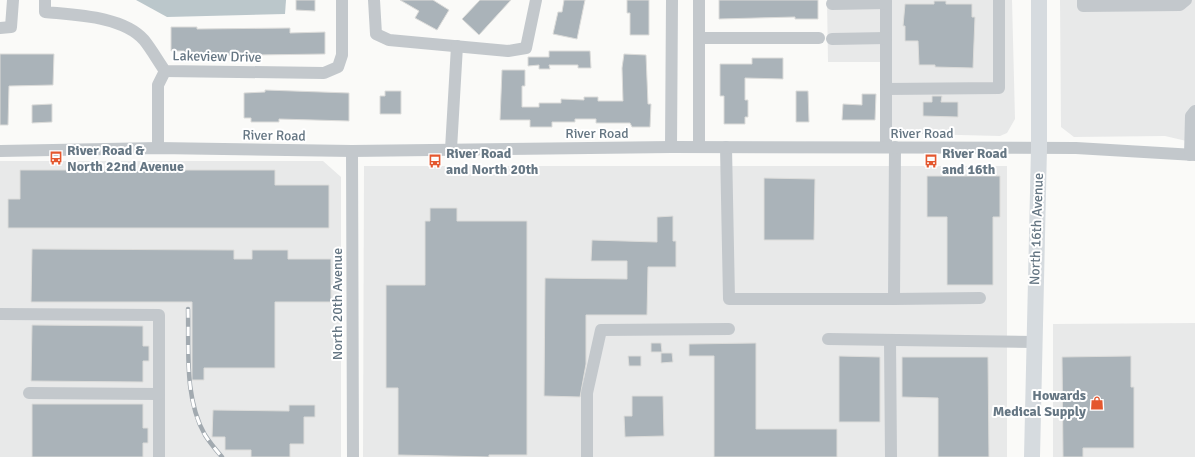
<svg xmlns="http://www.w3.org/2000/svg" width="1195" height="457" viewBox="0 0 1195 457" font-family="Signika,sans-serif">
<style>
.built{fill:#e8e9e9}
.water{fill:#bbc7cb}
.building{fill:#aab3b9;stroke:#dcdcda}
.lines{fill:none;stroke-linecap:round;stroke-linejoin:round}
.minor{stroke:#c3c8cc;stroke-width:12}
.major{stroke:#d6dbdf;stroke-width:16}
.rail-casing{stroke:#a2aab0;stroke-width:4.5}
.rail{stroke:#fff;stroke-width:3;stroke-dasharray:9;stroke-linecap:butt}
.labels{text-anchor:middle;stroke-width:4;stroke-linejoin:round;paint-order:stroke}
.street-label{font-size:14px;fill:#657683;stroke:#fff}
.poi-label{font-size:14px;font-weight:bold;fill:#657683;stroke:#fff;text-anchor:start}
</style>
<rect width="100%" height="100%" fill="#fafaf8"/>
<g class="built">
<path d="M827 0H1012L1015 119 1007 133 1000 136 880 133V62H828Z"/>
<path d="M1060 0H1195V143L1165 136 1074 137 1061 127Z"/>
<path d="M0 161H323L341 177V457H0Z"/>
<path d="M364 166H1007V457H363Z"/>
<path d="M1195 323V457H1053V324Z"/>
</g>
<path class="water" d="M136 0H286L285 14 167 17Z"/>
<g class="building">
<path d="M296 0H315V11L296 10Z"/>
<path d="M400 0H433L449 10 437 30 415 18 419 11Z"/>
<path d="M480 0H511L479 35 462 19Z"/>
<path d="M564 0H585L577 39 553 34 558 12H562Z"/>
<path d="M627 0H649V35H630V13H627Z"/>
<path d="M719 0H818V19H795V17L719 19Z"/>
<path d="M934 1H946V4H972V17H975L973 68 935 67V65H919L918 41H905V26H903L905 4H934Z"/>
<path d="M171 27H197V29L290 28V33L325 32V54L184 56V51H171Z"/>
<path d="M549 51H590L591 68H578V65H549L550 69H539V65L528 66V57H549Z"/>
<path d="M0 54H54L53 85 9 86 8 125H0Z"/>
<path d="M624 54 646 55 648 104H651L650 127H632L630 123H596V119H575V122H552V127H530V120H500L502 70H525V86H522V107H539V103H561V99L584 100V97H598V101H623L622 68Z"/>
<path d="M752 58H783V79L745 78V100H748V117H745V124H724V96H720V64H752Z"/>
<path d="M265 90 349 93V121L279 119V122H251V118H244V93L265 92Z"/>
<path d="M385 91H401V114H380V96H385Z"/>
<path d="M796 91H808L809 122H796Z"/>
<path d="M862 94H876L875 120H842L843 104 862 105Z"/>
<path d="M932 96H942L941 102H958V117L923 116V102H932Z"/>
<path d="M52 104V122L32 123V105Z"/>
<path d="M20 170H275V185H329V228H8V199H20Z"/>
<path d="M927 176H1000V217H993V285H947V217H927Z"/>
<path d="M764 178 815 179 814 240H764Z"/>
<path d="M430 208H457V221H527V455H489V457L398 455V388H386V285H425V221H430Z"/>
<path d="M673 216V241H676V267H648L647 315H586V364L580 397 544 396 545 278 627 279V261H591L592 240 657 242V217Z"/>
<path d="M32 249 234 250V259H252V250H288V259H331V302H275V368H204V380H192V302H31Z"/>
<path d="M32 325 143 326V346H149V361H143V382L31 381Z"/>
<path d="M651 343H661L662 352H651Z"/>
<path d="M756 343V429H837V457H714V356H689V344Z"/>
<path d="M661 353H672L673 362 661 363Z"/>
<path d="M628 356H641V366H629Z"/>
<path d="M839 356 880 357V422H839Z"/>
<path d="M1131 356V387H1134V448H1083V457H1063L1062 357Z"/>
<path d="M902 357H988L989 457H938V398L902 397Z"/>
<path d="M632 396H663L664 436 625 437 624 416H632Z"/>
<path d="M32 404H143V428H148V443H143V457H32Z"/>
<path d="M289 405H315V417H304V444H290V457H251V450H225V437H212L213 410 289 411Z"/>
</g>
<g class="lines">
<g class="minor">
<path d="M45 0V12C75 15 123 16 144 40 152 50 158 61 165 71L324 73 338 67 342 55V0"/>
<path d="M374 0 376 34 389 40 508 51 526 48 536 0"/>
<path d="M699 0V147"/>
<path d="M886 0V147"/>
<path d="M1083 0V6L1180 5 1186 0"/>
<path d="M832 4 886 3"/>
<path d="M0 28 11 27 13 0"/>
<path d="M699 38H819"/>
<path d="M832 39 886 38"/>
<path d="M886 89 999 88V0"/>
<path d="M671 147 672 0"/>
<path d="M726 147 729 299H894"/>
<path d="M895 147 894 299 980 298"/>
<path d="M158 148V85L165 71"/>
<path d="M451 149 457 46"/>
<path d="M0 151 158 148 352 151 671 147 1076 148 1195 155"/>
<path d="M352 151 353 457"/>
<path d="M1190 155 1191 116 1195 111"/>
<path d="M0 314 159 315V457"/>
<path d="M828 339 1034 342"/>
<path d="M890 340 891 457"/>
<path d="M29 393 159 394"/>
<path d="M587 457V393L601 330 729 329"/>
</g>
<path class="major" d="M1032 457 1039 148V0"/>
<g class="rail-casing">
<path id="rail" d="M188 309C189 350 184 398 205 435 210 443 216 450 222 457"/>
</g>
<use href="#rail" class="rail"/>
</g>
<defs>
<g id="bus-bare" transform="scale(1.08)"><path d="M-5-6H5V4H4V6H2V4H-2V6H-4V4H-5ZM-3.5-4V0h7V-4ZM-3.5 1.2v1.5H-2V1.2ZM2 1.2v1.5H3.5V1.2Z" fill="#e4572e" stroke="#fff" stroke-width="2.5" paint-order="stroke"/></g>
<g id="shop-bare" transform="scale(1.08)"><path d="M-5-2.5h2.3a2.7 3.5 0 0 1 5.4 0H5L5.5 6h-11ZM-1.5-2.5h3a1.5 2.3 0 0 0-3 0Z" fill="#e4572e" stroke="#fff" stroke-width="2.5" paint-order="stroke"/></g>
</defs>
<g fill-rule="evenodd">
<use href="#bus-bare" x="56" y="158"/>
<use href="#bus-bare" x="435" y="161"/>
<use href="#bus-bare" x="931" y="161"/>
<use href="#shop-bare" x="1097" y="403"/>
</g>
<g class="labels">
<g class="street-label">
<text transform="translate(217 56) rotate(1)" y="5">Lakeview Drive</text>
<text x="597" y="138">River Road</text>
<text x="922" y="138">River Road</text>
<text transform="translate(274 135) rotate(1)" y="5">River Road</text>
<text transform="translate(1036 229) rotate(-88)" y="5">North 16th Avenue</text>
<text transform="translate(337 304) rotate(-90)" y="5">North 20th Avenue</text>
</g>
<g class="poi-label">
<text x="67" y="155">River Road &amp;<tspan x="67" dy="16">North 22nd Avenue</tspan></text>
<text x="446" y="158">River Road<tspan x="446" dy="16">and North 20th</tspan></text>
<text x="942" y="158">River Road<tspan x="942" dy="16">and 16th</tspan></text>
<text x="1086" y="400" text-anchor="end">Howards<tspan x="1086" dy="16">Medical Supply</tspan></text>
</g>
</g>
</svg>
